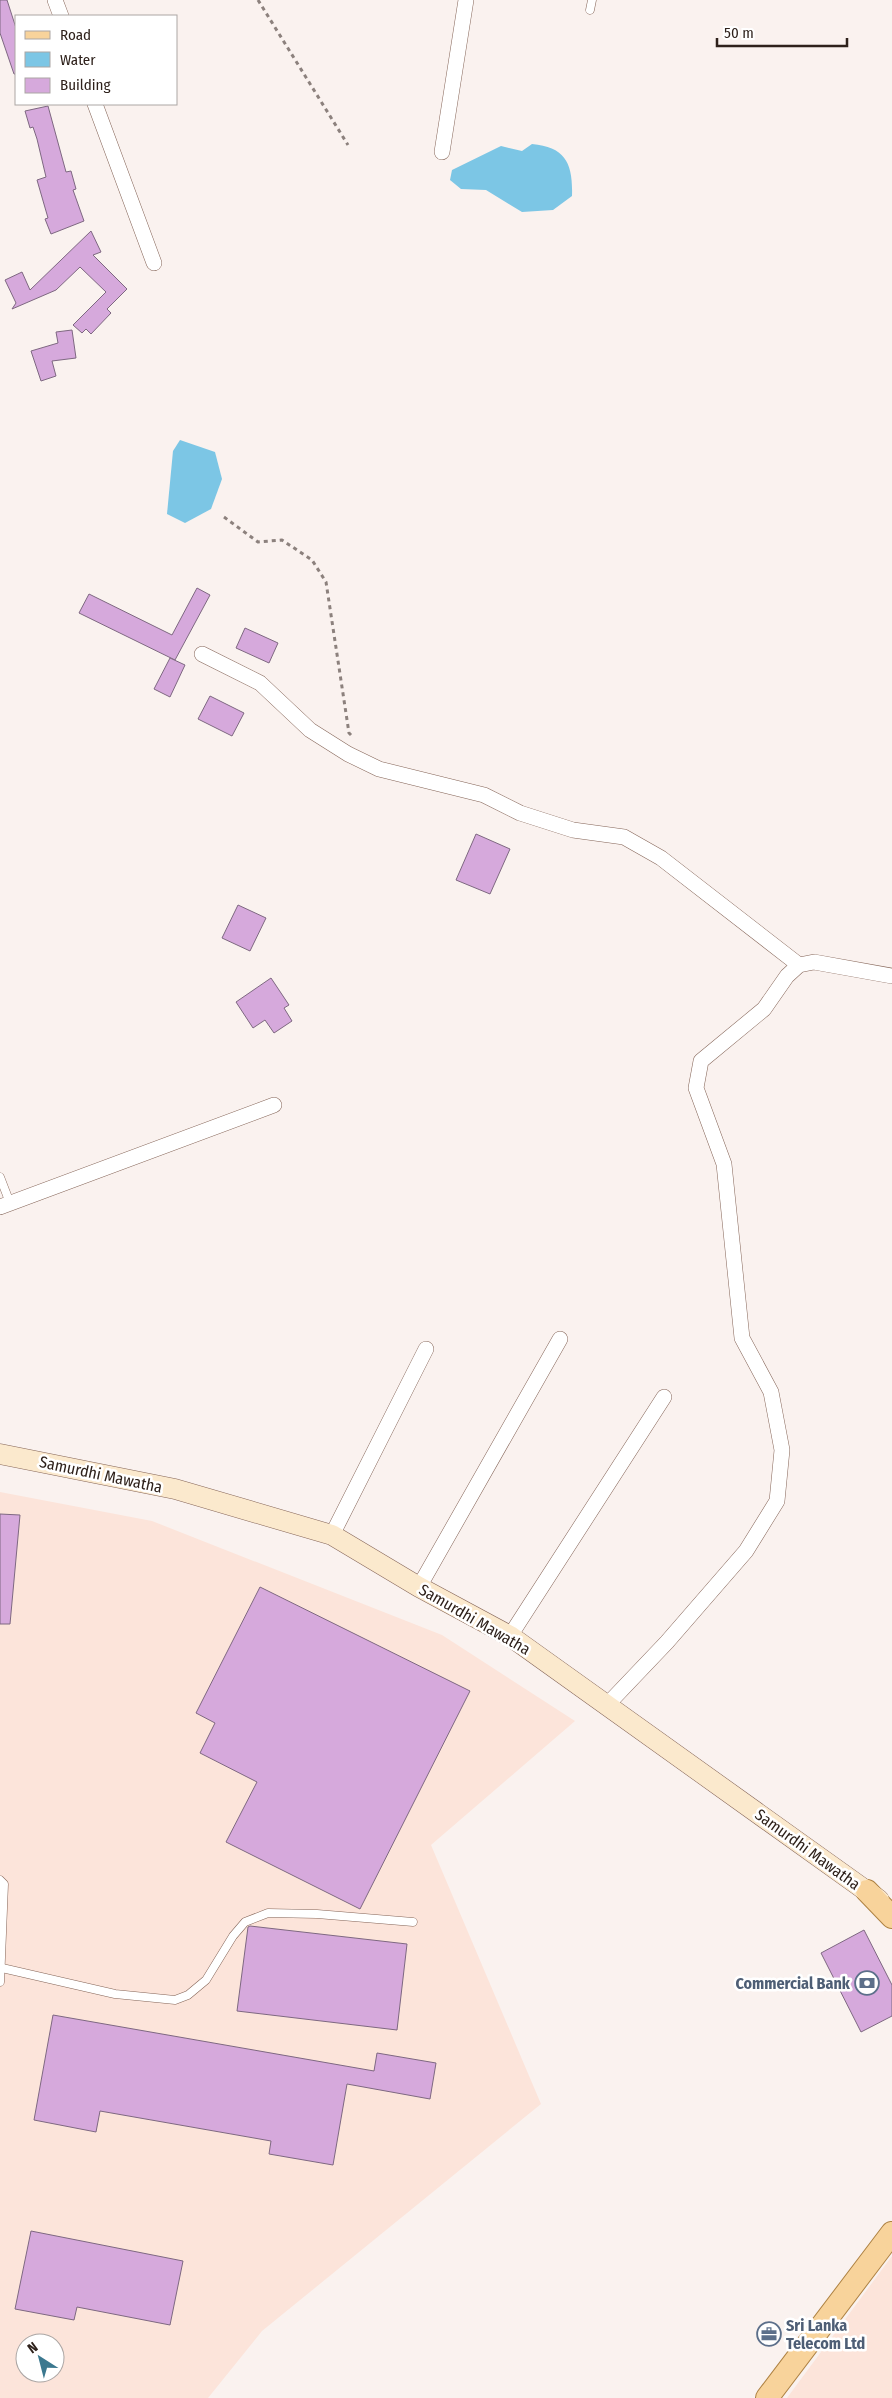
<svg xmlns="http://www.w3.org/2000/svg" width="892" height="2398" viewBox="0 0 892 2398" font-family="'Fira Sans Condensed',sans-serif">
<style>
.industrial{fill:#fce4da;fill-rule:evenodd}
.water{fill:#7cc6e5}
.building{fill:#d6a9dc;stroke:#7e6881}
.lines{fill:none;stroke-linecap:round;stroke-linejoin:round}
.lane-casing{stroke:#856558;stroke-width:9}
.street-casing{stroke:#856558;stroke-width:16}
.secondary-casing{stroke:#856558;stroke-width:21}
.primary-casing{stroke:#ae8243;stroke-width:24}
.path{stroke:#8c817d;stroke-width:3;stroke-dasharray:4 4;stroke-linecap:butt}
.lane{stroke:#fff;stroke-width:8}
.street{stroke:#fff;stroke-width:15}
.secondary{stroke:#fbe9cd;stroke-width:20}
.primary{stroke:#f8d39b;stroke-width:22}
.labels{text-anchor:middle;stroke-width:5;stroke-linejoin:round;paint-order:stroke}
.street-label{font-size:16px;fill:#2e211b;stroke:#fff}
.service-label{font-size:16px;font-weight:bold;fill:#4e5e75;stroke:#fff;text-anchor:end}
</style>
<rect width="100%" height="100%" fill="#faf2ef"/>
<g class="industrial">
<path d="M0 1492 152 1521 442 1635 575 1721 431 1845 541 2104 262 2331 208 2398H0ZM25 2343H55V2373H25Z"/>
<path d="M892 2256V2398H787Z"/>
</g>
<g class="water">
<path d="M532 144C566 147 573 164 572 196L553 210 522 212 486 190 461 189 450 180 452 170 501 146 522 151Z"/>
<path d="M180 440 215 452 222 479 211 509 185 523 167 514 173 451Z"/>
</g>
<g class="building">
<path d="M0 0H7L16 28V74H14L0 33Z"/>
<path d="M48 106 66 172 71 171 76 189 73 190 84 221 51 234 45 219 48 218 37 180 46 177 37 139 33 127 30 128 25 111Z"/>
<path d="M91 231 101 252 93 255 127 289 107 309 111 313 91 334 86 329 82 333 73 325 106 292 80 267 56 290 12 309 16 303 5 280 22 272 30 290Z"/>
<path d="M72 330 76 358 52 361 56 376 41 381 31 351 58 343 56 332Z"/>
<path d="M197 588 210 595 175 660 79 613 89 594 172 635Z"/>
<path d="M245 628 278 643 269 663 236 648Z"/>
<path d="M170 658 185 665 170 697 154 689Z"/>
<path d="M210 696 244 713 232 736 198 719Z"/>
<path d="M476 834 510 849 490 894 456 880Z"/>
<path d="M238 905 266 918 250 951 222 938Z"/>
<path d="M271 978 289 1005 284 1008 292 1021 274 1033 265 1020 253 1028 236 1002Z"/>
<path d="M0 1514 20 1515 10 1624H0Z"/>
<path d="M260 1587 470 1691 360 1909 226 1842 257 1782 200 1753 215 1723 196 1713Z"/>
<path d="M250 1926 407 1944 397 2030 237 2011 248 1927Z"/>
<path d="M864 1930 892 1985V2016L861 2032 821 1953Z"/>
<path d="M53 2015 374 2071 377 2053 436 2063 430 2099 347 2084 333 2165 269 2154 271 2141 100 2111 96 2132 34 2120Z"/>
<path d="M31 2231 183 2261 170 2325 77 2307 74 2320 15 2309Z"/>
</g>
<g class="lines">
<g class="lane-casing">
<g id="lane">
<path d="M590 10 592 0"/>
<path d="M0 1177 10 1203"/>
<path d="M0 1880 4 1884 0 1982"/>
<path d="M2 1968 115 1994 175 2000 188 1995 206 1980 233 1936 245 1922 268 1913 317 1914 413 1922"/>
</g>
</g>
<g class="street-casing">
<g id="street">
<path d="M55 0 61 16"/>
<path d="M95 104 154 263"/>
<path d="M442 152 466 0"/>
<path d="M202 654 260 683 310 730 348 754 379 769 484 795 520 813 573 830 624 837 661 858 799 965"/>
<path d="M0 1207 274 1105"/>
<path d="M332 1535 426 1349"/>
<path d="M419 1587 560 1339"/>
<path d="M510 1636 664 1397"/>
<path d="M607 1705 667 1642 746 1551 777 1501 782 1450 771 1392 742 1338 724 1164 696 1088 701 1061 764 1009 787 976 799 965 814 962 892 976"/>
</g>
</g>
<g class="secondary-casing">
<path id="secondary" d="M0 1454 175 1489 332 1535 419 1587 510 1636 879 1900"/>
</g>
<g class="primary-casing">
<g id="primary">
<path d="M867 1891 892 1917"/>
<path d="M767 2398 892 2233"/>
</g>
</g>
<g class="path">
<path d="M258 0 348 145"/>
<path d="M224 517 258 542 282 540 312 560 326 582 349 733 352 736"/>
</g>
<use href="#lane" class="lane"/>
<use href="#street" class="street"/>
<use href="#secondary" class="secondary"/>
<use href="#primary" class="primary"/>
</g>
<defs>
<g id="bank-ring" transform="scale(1.25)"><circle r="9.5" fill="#fff" stroke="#5c6f8a" stroke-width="1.5"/><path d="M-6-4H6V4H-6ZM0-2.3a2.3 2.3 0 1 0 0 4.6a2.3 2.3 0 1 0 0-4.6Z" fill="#5c6f8a"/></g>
<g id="office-ring" transform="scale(1.25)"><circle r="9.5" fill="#fff" stroke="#5c6f8a" stroke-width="1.5"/><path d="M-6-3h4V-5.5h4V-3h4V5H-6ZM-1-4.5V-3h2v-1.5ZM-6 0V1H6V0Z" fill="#5c6f8a"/></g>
</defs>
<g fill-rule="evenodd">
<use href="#bank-ring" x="867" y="1983"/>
<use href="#office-ring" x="769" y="2334"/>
</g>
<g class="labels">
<g class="street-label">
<text transform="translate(101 1474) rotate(12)" y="6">Samurdhi Mawatha</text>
<text transform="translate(475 1619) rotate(30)" y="6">Samurdhi Mawatha</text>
<text transform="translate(808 1849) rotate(36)" y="6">Samurdhi Mawatha</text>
</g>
<g class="service-label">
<text x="850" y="1989">Commercial Bank</text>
<text x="786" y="2331" text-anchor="start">Sri Lanka<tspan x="786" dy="18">Telecom Ltd</tspan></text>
</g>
</g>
<rect x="15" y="15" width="162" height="90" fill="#ffffff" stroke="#aba6a4"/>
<rect x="25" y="31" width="25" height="8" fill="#f8d39b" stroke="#aba6a4"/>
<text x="60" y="40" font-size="15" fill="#2e211b">Road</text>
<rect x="25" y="52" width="25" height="15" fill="#7cc6e5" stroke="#aba6a4"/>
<text x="60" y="65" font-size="15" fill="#2e211b">Water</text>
<rect x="25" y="78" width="25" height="15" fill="#d6a9dc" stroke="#aba6a4"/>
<text x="60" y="90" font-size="15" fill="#2e211b">Building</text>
<g transform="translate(40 2358) rotate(324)"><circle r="24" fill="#ffffff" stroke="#aba6a4"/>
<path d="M0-4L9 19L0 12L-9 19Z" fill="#3b788f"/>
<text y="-8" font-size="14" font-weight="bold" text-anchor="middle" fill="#2e211b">N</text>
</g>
<path d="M717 38v8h130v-8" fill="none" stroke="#2e211b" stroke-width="2.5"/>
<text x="724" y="38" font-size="15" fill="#2e211b" stroke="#ffffff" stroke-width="4" paint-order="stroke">50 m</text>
</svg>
